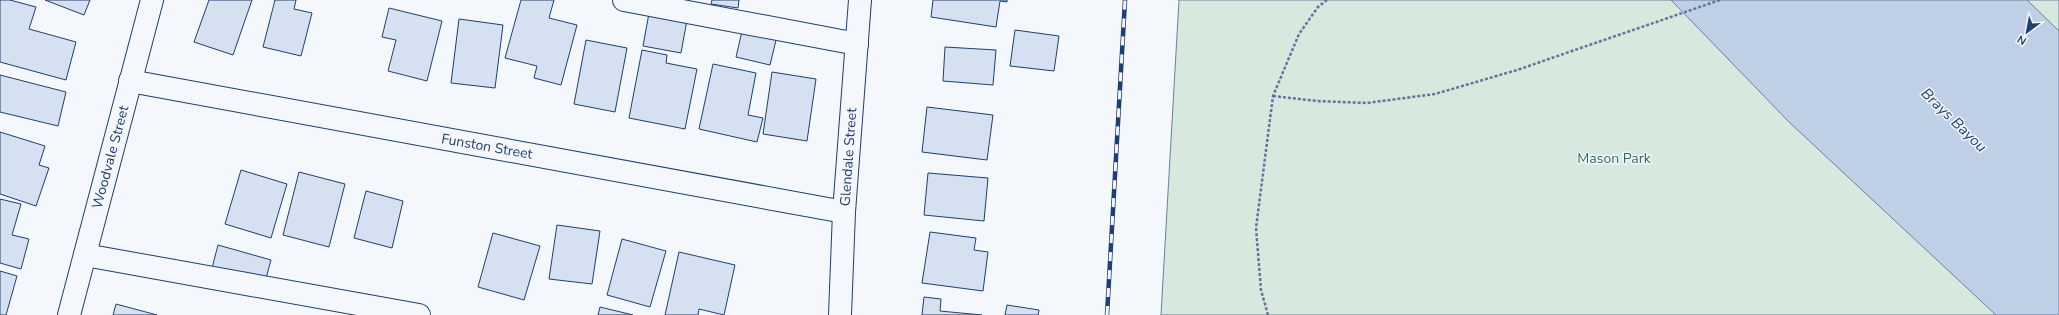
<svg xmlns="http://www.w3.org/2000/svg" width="2059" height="315" viewBox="0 0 2059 315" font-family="'Nunito Sans',sans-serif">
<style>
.green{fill:#d7e8df;stroke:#687fa3}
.water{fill:#bed0e5;stroke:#687fa3}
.building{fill:#d5e0f0;stroke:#1d3f73}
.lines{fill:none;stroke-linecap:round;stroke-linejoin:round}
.minor-casing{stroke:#1d3f73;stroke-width:24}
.path{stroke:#5e769c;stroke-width:2.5;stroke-dasharray:3 2;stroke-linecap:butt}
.minor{stroke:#f4f7fb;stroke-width:22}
.rail-casing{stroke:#1d3f73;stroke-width:4.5}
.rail{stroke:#f4f7fb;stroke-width:3;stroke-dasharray:9;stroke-linecap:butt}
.labels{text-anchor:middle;stroke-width:3;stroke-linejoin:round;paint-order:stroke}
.street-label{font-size:14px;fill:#1d3f73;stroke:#f4f7fb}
.park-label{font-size:14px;fill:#2c6c60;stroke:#f4f7fb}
.water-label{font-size:15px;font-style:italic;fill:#1d3f73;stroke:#f4f7fb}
</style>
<rect width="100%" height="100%" fill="#f4f7fb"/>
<path class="green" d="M1179 0H2059V315H1161Z"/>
<path class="water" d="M1671 0H2027L2059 31V315H1996L1789 122Z"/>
<g class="building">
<path d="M0 0H10L36 7 29 29 76 42 66 80 0 62Z"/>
<path d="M45 0H90L84 15Z"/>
<path d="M209 0H252L233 55 194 42Z"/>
<path d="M275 0H296L294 9 312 13 301 56 263 47Z"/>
<path d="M521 0H554L549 18 577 25 561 85 534 78 537 66 505 58Z"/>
<path d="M712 0H739L738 8 711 4Z"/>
<path d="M933 0H1007V2L1000 1 996 27 931 17Z"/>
<path d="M389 8 442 21 427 81 388 71 396 40 382 37Z"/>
<path d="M649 13 687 20 681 53 643 46Z"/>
<path d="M459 19 503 25 495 88 451 83Z"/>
<path d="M743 27 777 36 770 65 736 57Z"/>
<path d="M1015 30 1059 36 1054 71 1010 66Z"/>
<path d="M586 40 627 48 615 112 574 104Z"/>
<path d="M945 47 996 50 993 85 943 81Z"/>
<path d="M642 50 667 55 666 63 697 69 685 129 629 118Z"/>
<path d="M713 64 756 73 748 115 763 118 757 142 699 129Z"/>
<path d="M772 72 816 79 807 141 763 134Z"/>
<path d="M0 75 66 92 58 126 0 112Z"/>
<path d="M927 107 993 115 987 160 922 152Z"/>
<path d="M0 132 45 146 39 165 49 168 36 206 0 194Z"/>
<path d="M241 170 287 184 271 238 225 224Z"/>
<path d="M299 172 345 184 329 247 283 235Z"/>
<path d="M928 173 988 178 984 221 924 215Z"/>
<path d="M366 191 403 201 392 248 354 238Z"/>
<path d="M0 199 21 204 12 235 29 239 21 269 0 263Z"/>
<path d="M557 225 600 231 592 284 549 279Z"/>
<path d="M930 232 976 238 974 250 988 252 983 291 922 283Z"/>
<path d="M493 233 540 246 524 300 478 287Z"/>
<path d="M622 239 666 251 650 307 607 295Z"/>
<path d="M218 245 271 260 265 282 212 268Z"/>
<path d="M679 252 735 265 724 315 699 309 698 315H665Z"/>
<path d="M0 271 17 276 6 315H0Z"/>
<path d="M924 297 941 299 940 311 982 315H922Z"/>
<path d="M116 304 157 315H113Z"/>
<path d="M1007 305 1039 310 1038 315H1005Z"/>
<path d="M600 307 633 315H598Z"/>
</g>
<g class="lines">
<g class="minor-casing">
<g id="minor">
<path d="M624 0 857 44"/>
<path d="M130 81 844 212"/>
<path d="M85 255 419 315"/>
<path d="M69 315 152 0"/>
<path d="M840 315 844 212 860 0"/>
</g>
</g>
<g class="path">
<path d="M1273 96 1317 101 1367 103 1435 94 1517 70 1720 0"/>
<path d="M1268 315 1261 290 1256 228 1273 96 1299 34 1318 7 1327 0"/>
</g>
<use href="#minor" class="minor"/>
<g class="rail-casing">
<path id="rail" d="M1107 315 1125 0"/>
</g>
<use href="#rail" class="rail"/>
</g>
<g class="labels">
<g class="street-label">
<text transform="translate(487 146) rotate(10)" y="5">Funston Street</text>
<text transform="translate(110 157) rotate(-75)" y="5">Woodvale Street</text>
<text transform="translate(848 157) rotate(-86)" y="5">Glendale Street</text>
</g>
<g class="park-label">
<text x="1614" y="163">Mason Park</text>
</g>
<g class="water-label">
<text transform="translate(1954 120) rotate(44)" y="5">Brays Bayou</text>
</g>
</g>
<g transform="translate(2027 32) rotate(212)" stroke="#f4f7fb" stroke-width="3" paint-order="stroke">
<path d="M0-3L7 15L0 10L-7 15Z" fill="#1d3f73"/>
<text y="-6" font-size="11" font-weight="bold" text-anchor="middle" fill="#1d3f73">N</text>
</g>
</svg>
